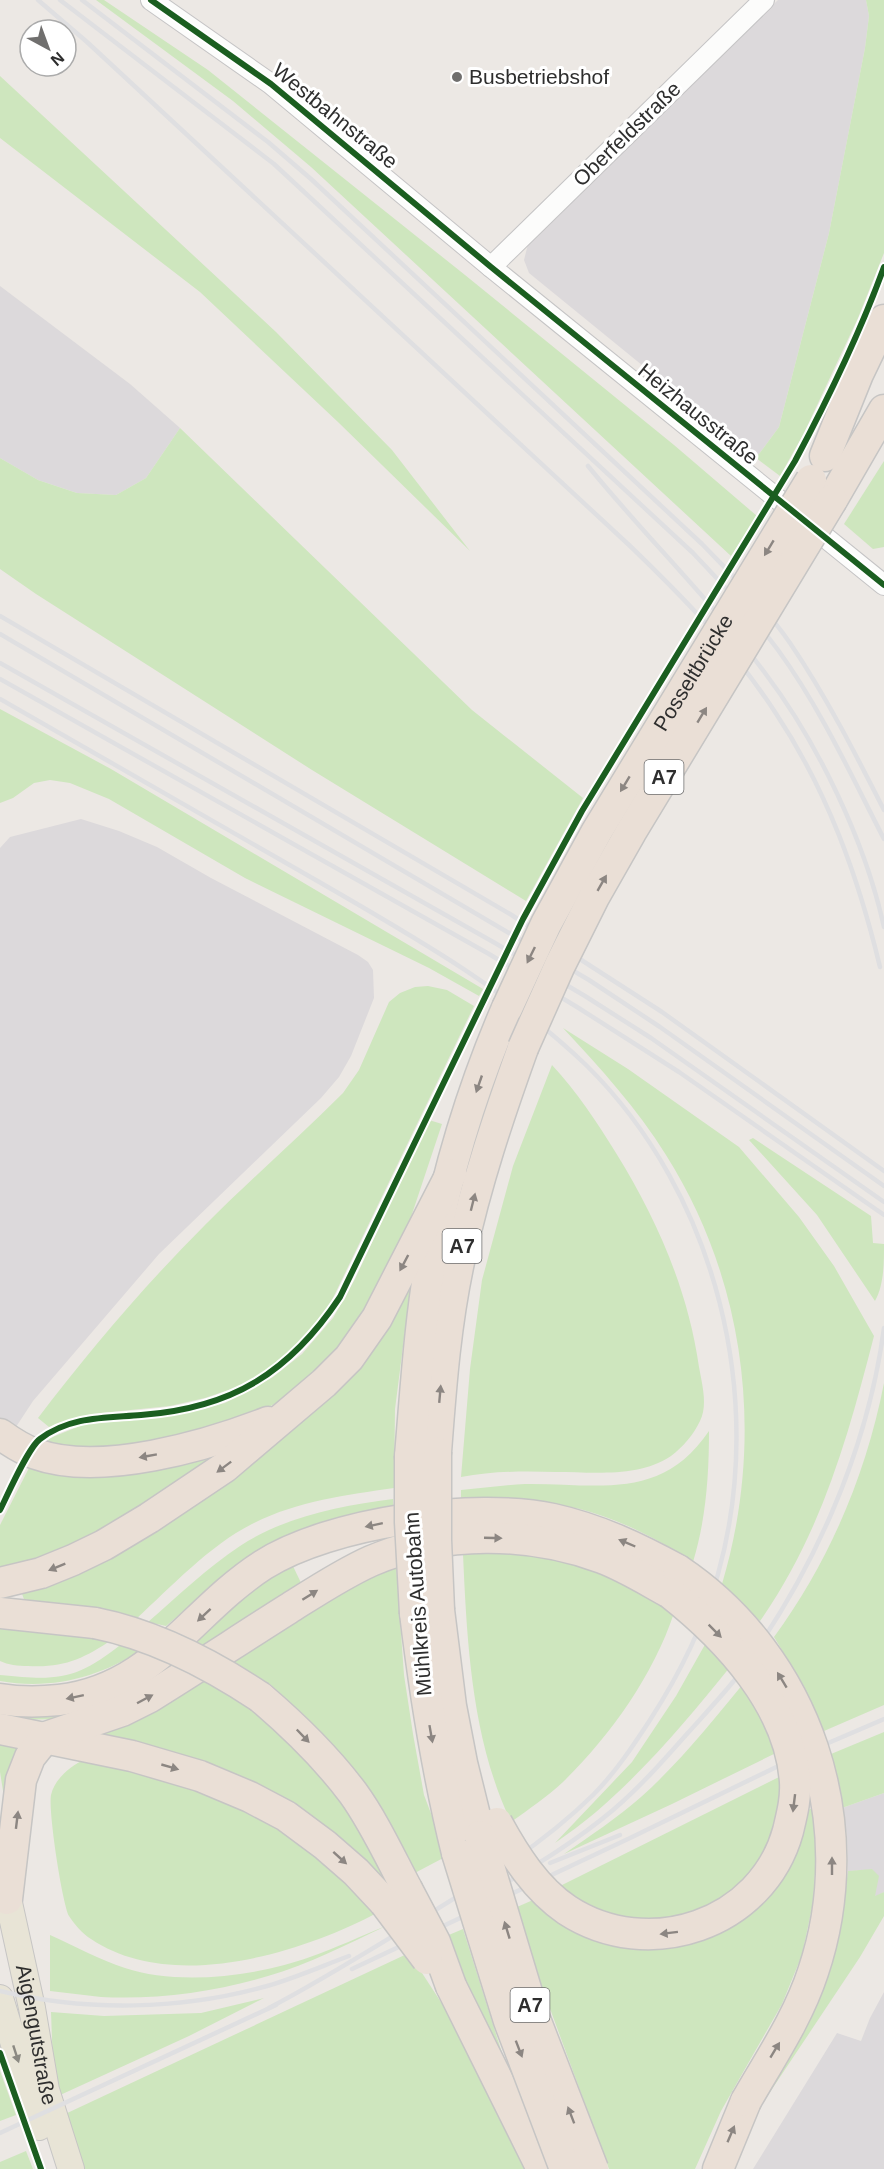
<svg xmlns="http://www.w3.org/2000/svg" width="884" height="2169" viewBox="0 0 884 2169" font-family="Helvetica,sans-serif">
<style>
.industrial{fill:#dcd9db}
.green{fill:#cee6be}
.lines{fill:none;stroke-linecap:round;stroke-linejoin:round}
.minor-casing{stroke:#c5c4c5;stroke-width:22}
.major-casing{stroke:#c6c5c4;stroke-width:28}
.highway-casing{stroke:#c6c5c4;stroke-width:33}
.minor{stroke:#fcfcfb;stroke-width:20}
.major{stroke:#e8e4d6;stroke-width:26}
.highway{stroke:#eadfd6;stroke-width:30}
.rail{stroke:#dfdfe1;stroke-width:4.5}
.highway-bridge-casing{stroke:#c6c5c4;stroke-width:33;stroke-linecap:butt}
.highway-bridge{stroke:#eadfd6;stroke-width:30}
.cycleway-casing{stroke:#fff;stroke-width:10}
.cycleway{stroke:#1b5e20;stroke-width:6}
.oneway{fill:#8c8682}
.oneway2{fill:#8b8982}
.poi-dot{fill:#706f6e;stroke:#fff;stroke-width:2}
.labels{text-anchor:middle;stroke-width:6;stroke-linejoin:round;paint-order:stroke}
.shield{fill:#fff;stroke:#6d6d6d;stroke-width:1.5}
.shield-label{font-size:20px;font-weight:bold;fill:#2e2e2e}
.poi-label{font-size:21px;fill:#2e2e2e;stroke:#fff;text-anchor:start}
.street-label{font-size:21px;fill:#2e2e2e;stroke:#fff}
</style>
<rect width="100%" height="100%" fill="#ece8e4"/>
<g class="industrial">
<path d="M778 0H866L869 16 865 48 829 233 779 427 756 458 529 273 524 260 528 244Z"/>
<path d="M0 286 130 384 180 428 146 478 116 495 77 493 38 480 0 458Z"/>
<path d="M81 819 119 831 157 847 211 878 358 955 368 962 373 970 374 998 351 1056 339 1077 321 1098 159 1254 33 1401 14 1430 0 1421V848L10 837Z"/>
<path d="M884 1793V1892L875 1897 873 1870 848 1871 847 1835 842 1808Z"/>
<path d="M884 1992V2169H753L837 2033 861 2041 870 2018Z"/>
</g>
<g class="green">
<path d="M96 0H104L208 70 465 275 674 445 757 516 731 556 311 167 233 101Z"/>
<path d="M866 0H884V253L858 318 804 433 780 476 756 458 779 427 829 233 865 48 869 16Z"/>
<path d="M0 76 276 332 392 450 470 551 339 423 200 292 0 138Z"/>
<path d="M180 428 472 710 583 798 526 901 312 770 36 594 0 569V458L38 480 77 493 116 495 146 478Z"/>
<path d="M884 461V547L873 549 844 524Z"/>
<path d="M0 709 111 769 483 989 479 996 429 968 245 878 109 799 70 783 50 780 34 783 13 798 0 803Z"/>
<path d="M428 986 447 990 474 1006 332 1300 312 1331 283 1359 259 1376 237 1387 205 1398 170 1406 91 1414 49 1427 38 1418C89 1351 145 1285 205 1225 250 1180 298 1138 343 1093L359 1070 389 1002 400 993 415 987Z"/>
<path d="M563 1028 628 1069 739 1147 799 1217 834 1266 874 1336C848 1437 821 1534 760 1621L722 1584C765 1440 747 1283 666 1155 637 1108 600 1068 563 1028Z"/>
<path d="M552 1065C577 1092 597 1122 616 1153 657 1219 688 1290 699 1367 702 1384 708 1405 700 1421 694 1434 683 1447 671 1456 639 1478 592 1472 556 1472 524 1471 492 1471 461 1477L470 1369 482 1280 513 1166Z"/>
<path d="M429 1120 442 1124 405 1235 352 1339 300 1389 269 1407 241 1421 128 1451 45 1447 49 1439 55 1436 85 1424 158 1418 195 1411 225 1403 273 1377 302 1354 333 1318 355 1279Z"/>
<path d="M753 1138 871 1216 873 1243 884 1244C884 1263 884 1285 875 1301L817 1215 749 1140Z"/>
<path d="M412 1276 395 1409 394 1488C346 1495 297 1501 252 1524 210 1545 171 1587 136 1619L68 1604 25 1602 21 1591 170 1516Z"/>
<path d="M884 1383V1705L824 1731 804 1686 774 1637C829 1562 866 1475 884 1383Z"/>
<path d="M709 1431C709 1476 706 1519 693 1562 660 1540 619 1519 580 1509 542 1500 501 1501 461 1501V1490C482 1488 504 1485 525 1484 598 1483 661 1502 709 1431Z"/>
<path d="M227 1449 84 1546 0 1574V1525L32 1462Z"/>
<path d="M393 1499 394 1513 205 1593 166 1626 148 1622C178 1596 207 1568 240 1546 286 1516 340 1506 393 1499Z"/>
<path d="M485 1552C531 1554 576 1560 619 1579 638 1588 656 1602 674 1613 653 1676 610 1736 563 1782 547 1797 529 1809 511 1822 472 1740 467 1644 463 1554Z"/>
<path d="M291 1562 303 1587 206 1647 194 1642 248 1590Z"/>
<path d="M396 1564 404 1675 413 1734 424 1795 447 1856 411 1875 337 1750 304 1715 271 1685 229 1659 287 1620Z"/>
<path d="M0 1626 113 1639C83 1659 64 1668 28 1666 18 1666 8 1665 0 1661Z"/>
<path d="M707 1641 730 1667C689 1718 646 1769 596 1812 583 1823 569 1833 555 1843L632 1762 676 1696Z"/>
<path d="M124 1642 142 1649C100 1678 50 1690 0 1681V1675C59 1681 77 1680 124 1642Z"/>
<path d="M174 1662 184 1666 61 1719 13 1720 0 1717V1714L159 1674Z"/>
<path d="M202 1674 243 1700 322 1770 399 1893 356 1857 88 1737Z"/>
<path d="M743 1684 759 1714 776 1753 672 1804 564 1854C590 1836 617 1818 641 1797 679 1763 711 1723 743 1684Z"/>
<path d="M884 1732V1793L842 1808 831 1754Z"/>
<path d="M0 1740 24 1744 7 1816 0 1772Z"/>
<path d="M85 1759 160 1773 270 1822 312 1852 351 1885 377 1913C299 1954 171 1993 91 1939 83 1934 74 1924 69 1916 62 1902 48 1810 51 1795 55 1778 71 1766 85 1759Z"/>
<path d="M781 1776 780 1804 774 1831 759 1862 734 1891 683 1918 651 1921 619 1918 586 1906 558 1887Z"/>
<path d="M813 1808 816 1858 813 1903 802 1955 782 2004 721 2111 695 2169H609L542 1987 517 1907 533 1900C563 1921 593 1946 632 1947 655 1948 679 1942 702 1939L808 1810Z"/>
<path d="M872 1869 879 1876 875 1896 884 1892V1916L860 1957 768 2095C791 2053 815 2012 830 1966 840 1936 844 1903 848 1871Z"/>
<path d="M386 1926C348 1944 309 1964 268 1976 216 1992 155 2000 101 1997 84 1995 67 1993 50 1991V1935C75 1946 100 1960 125 1968 179 1986 258 1976 310 1957 336 1948 361 1936 386 1926Z"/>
<path d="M463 1929 502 2053 444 1937Z"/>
<path d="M409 1953 450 2016 526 2169H81L63 2115Z"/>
<path d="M264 1998 189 2036 58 2096 53 2066 51 2012 104 2016 201 2013Z"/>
<path d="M0 2071 16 2115 0 2121Z"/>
<path d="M26 2151 33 2169H0V2162Z"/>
</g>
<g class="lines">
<g class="minor-casing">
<g id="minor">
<path d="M151 0 271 84 491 267 884 585"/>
<path d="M491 267 764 0"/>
</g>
</g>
<g class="major-casing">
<g id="major">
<path id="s1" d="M4 1880 32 2008 46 2090 71 2169"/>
<path d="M0 1998 39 2127"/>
</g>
</g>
<g class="highway-casing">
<g id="highway">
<path d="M825 456 858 374 884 320"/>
<path d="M832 500 884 410"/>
<path d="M0 1434C11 1442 23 1450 36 1454 100 1477 206 1446 268 1422"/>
<path d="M436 1452C441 1385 446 1318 461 1253 476 1183 499 1115 523 1048"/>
<path d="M410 1456C416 1386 420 1316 433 1247 449 1166 474 1084 507 1008"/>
<path d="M0 1583 41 1573 73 1560 104 1545 149 1518 225 1467 324 1383 349 1358 377 1318 451 1174"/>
<path d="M439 1610 451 1706 462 1763 480 1836"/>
<path d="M0 1613 95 1623"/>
<path d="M415 1613C425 1696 437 1772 457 1853"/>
<path d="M260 1697C294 1726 326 1757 353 1793 374 1822 390 1857 407 1889"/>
<path d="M0 1699C19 1702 39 1702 59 1700 154 1689 190 1612 263 1565 331 1522 475 1502 553 1519 598 1529 638 1548 678 1570"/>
<path d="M0 1729 132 1756 200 1776 250 1797 286 1816 325 1845 356 1872 385 1903"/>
<path d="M7 1899 21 1780 30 1757 46 1737 122 1711 150 1697C197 1668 242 1638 288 1609 315 1592 342 1574 371 1561 443 1530 529 1531 602 1558 626 1567 648 1581 670 1593"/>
<path d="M451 1986 542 2169"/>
<path d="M718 2169 746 2101"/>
</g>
</g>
<use href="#minor" class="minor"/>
<use href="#major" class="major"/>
<use href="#highway" class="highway"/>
<g class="rail">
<path d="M38 0 87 42 629 545C682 596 734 649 775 712 827 790 858 876 880 967"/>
<path d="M60 0 274 164 693 553C722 584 753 616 778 650 821 709 851 775 884 839"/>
<path d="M82 0 268 142 311 179 702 544C732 575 765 607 790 643 826 696 855 753 884 810"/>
<path d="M588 466C645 536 711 600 765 673 818 743 865 841 884 927"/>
<path d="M0 616 510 914 662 1012 884 1171"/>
<path d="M0 634 589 980 660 1027 884 1186"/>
<path d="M0 663 495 943 585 996 651 1038 884 1202"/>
<path d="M0 679 489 954 577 1007 679 1072 884 1215"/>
<path d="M0 699C107 760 214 821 321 883 414 937 508 990 586 1065 717 1194 767 1399 718 1574 704 1625 679 1675 650 1720 633 1746 615 1773 593 1795 540 1847 478 1884 416 1922 367 1952 319 1982 269 2008"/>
<path d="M550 1863 620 1835"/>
<path d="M461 1910C513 1878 567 1849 613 1810 640 1787 663 1761 686 1735 703 1716 721 1697 737 1677 812 1575 867 1454 884 1328"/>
<path d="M352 1969 628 1839 805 1753 884 1719"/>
<path d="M0 1991C86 2012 182 2010 267 1986 295 1978 322 1966 349 1956"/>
<path d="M0 2133 276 2005"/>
</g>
<g class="highway-bridge-casing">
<g id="highway-bridge">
<path id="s2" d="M507 1008 546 924 597 831 811 480"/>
<path d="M523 1048 560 965 594 897 631 832 832 500"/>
<path d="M436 1452V1540L439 1610"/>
<path d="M410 1456V1522L415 1613"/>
<path d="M678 1570C808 1657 863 1824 813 1972 798 2018 770 2059 746 2101"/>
<path d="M95 1623C155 1635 209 1663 260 1697"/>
<path d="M497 1823C515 1856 536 1889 567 1910 648 1963 762 1925 788 1831 792 1814 796 1799 795 1782 790 1705 727 1638 670 1593"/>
<path d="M480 1836 535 2019 593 2169"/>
<path d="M457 1853 509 2021 565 2169"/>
<path d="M407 1889 435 1942 451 1986"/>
<path d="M385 1903 427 1959"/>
</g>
</g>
<use href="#highway-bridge" class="highway-bridge"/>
<g class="cycleway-casing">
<g id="cycleway">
<path d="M151 0 271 84 491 267 884 585"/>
<path d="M0 1510C8 1494 28 1448 40 1439 70 1416 106 1418 141 1415 233 1408 290 1372 340 1297L523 919 582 811 795 461C828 399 860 333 884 267"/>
<path d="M0 2053 41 2169"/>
</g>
</g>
<use href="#cycleway" class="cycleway"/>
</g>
<defs><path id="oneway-solid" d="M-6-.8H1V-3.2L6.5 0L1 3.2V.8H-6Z" transform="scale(1.5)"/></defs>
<g class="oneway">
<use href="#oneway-solid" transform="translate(769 548) rotate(121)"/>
<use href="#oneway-solid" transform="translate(702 715) rotate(-59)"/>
<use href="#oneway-solid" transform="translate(625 784) rotate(121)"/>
<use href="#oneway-solid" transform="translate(602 883) rotate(-60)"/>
<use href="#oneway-solid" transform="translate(531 955) rotate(116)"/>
<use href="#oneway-solid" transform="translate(479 1084) rotate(109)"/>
<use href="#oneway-solid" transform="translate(473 1202) rotate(-76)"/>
<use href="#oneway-solid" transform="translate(404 1263) rotate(118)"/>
<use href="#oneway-solid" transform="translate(440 1394) rotate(-85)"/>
<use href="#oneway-solid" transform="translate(148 1456) rotate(170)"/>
<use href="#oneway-solid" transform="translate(224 1467) rotate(143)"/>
<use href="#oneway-solid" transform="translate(374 1525) rotate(168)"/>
<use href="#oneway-solid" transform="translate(493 1538) rotate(2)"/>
<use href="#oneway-solid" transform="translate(627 1543) rotate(-157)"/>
<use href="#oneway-solid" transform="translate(57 1567) rotate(158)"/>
<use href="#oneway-solid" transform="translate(310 1595) rotate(-32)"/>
<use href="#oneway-solid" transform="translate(204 1615) rotate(137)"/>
<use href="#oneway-solid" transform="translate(715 1631) rotate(45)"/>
<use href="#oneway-solid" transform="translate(782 1680) rotate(-121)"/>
<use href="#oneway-solid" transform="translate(75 1697) rotate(168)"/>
<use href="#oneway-solid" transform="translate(145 1699) rotate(-28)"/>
<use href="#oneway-solid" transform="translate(431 1734) rotate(80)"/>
<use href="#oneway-solid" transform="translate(303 1736) rotate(46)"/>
<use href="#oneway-solid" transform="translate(170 1767) rotate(16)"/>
<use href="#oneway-solid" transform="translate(794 1803) rotate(97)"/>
<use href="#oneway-solid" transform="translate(17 1820) rotate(-83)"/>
<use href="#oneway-solid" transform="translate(340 1858) rotate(42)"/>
<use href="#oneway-solid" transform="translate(832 1866) rotate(-90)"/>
<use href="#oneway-solid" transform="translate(507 1930) rotate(-107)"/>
<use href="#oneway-solid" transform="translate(669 1933) rotate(173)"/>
<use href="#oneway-solid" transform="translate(519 2049) rotate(69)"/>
<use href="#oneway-solid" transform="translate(775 2050) rotate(-59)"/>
<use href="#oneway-solid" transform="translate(571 2115) rotate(-111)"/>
<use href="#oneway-solid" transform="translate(731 2134) rotate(-67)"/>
</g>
<use class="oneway2" href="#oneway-solid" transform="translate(16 2054) rotate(72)"/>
<circle class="poi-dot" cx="457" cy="77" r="6"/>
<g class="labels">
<g class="shield">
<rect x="644.5" y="760" width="39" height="34" rx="4.5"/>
<rect x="442.5" y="1229" width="39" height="34" rx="4.5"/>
<rect x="510.5" y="1988" width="39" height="34" rx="4.5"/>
</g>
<g class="shield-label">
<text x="664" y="784">A7</text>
<text x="462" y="1253">A7</text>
<text x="530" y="2012">A7</text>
</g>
<g class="poi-label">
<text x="469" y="84">Busbetriebshof</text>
</g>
<g class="street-label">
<text transform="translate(335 116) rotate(39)" y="7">Westbahnstraße</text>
<text transform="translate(627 134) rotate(-44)" y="7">Oberfeldstraße</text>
<text transform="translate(698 414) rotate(39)" y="7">Heizhausstraße</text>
<text dy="7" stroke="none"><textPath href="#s2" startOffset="384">Posseltbrücke</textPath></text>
<text transform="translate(418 1604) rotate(-94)" y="7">Mühlkreis Autobahn</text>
<text dy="7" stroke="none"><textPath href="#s1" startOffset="158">Aigengutstraße</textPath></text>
</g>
</g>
<g transform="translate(48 48) rotate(139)"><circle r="28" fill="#ffffff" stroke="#ababab" stroke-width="1.5"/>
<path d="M0-4.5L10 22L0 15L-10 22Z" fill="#706f6e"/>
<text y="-9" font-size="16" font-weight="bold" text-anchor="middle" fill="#2e2e2e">N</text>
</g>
</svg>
